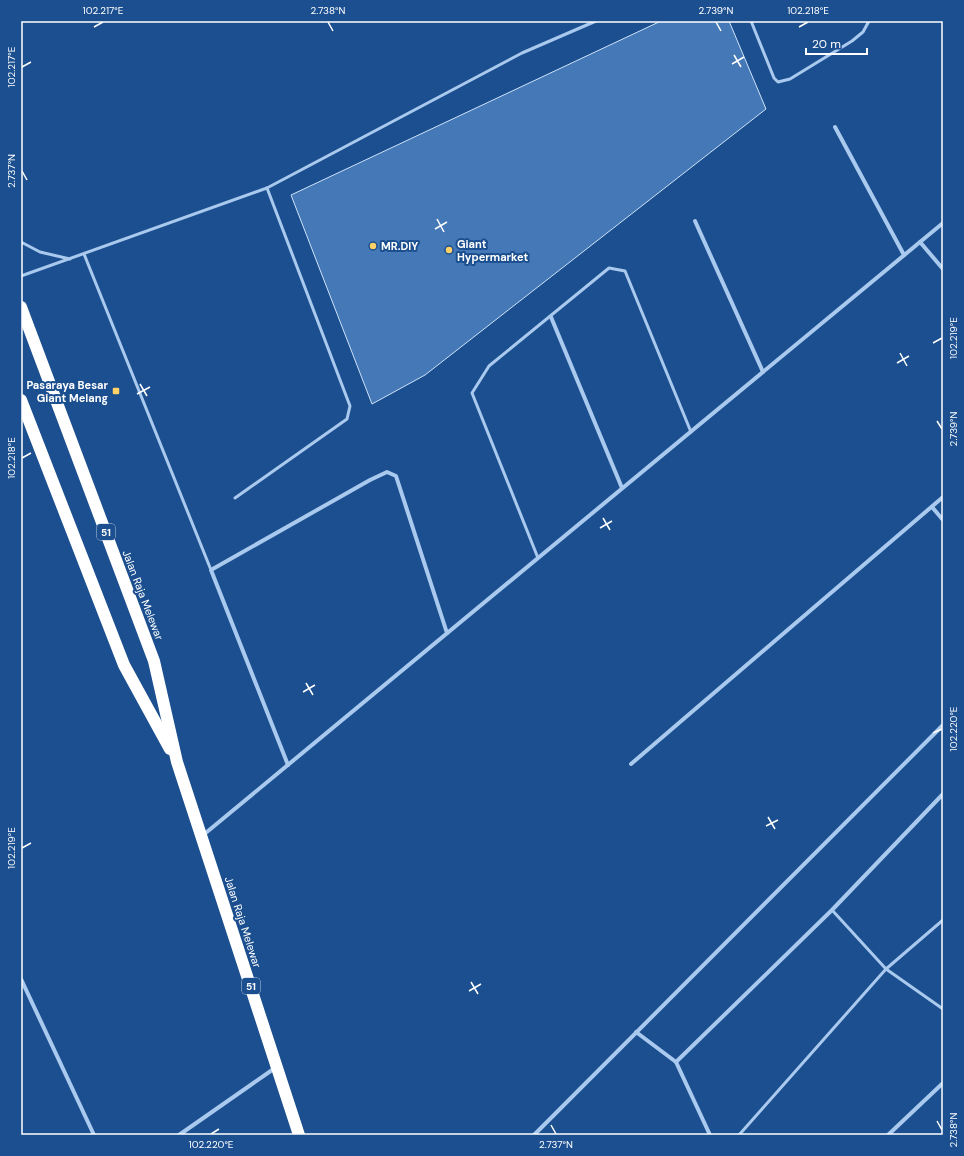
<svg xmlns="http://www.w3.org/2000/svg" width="964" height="1156" viewBox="0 0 964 1156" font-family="'DM Sans',sans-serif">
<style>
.building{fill:#4478b7;stroke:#cfe3fa}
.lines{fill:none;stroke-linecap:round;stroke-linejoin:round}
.lane{stroke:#a9c9ee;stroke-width:3}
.street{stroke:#a9c9ee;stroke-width:4}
.highway{stroke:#fff;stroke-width:12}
.ticks{fill:none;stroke:#fff;stroke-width:1.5}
.poi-dot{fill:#ffd166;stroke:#1b4f8f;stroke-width:1.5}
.labels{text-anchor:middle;stroke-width:4;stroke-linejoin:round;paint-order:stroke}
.shield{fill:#1b4f8f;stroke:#bbcadd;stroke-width:1}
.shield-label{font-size:10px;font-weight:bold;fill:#fff}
.poi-label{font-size:11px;font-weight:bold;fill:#fff;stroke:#1b4f8f;text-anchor:start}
.street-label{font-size:11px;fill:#fff;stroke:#1b4f8f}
.neatline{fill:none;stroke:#fff;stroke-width:1.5}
.ticks-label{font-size:10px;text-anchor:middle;fill:#fff}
</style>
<rect width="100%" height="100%" fill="#1b4f8f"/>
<path class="building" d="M661 21H729L766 109 425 375 372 404 291 195Z"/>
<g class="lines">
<g class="lane">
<path d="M751 21 774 78 778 82 790 79 852 41 863 32 869 21"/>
<path d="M21 242 40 252 70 259"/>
<path d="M84 254 211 570"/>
<path d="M21 276 267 188 522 53 596 21"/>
<path d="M235 498 347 419 350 406 267 188"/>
<path d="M538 558 472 393 489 366 609 268 625 271 691 432"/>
<path d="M832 910 886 969 943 1009"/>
<path d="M739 1135 886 969 943 920"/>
</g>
<g class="street">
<path d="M835 127 904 255"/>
<path d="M695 221 763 372"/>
<path d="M920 242 943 269"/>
<path d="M551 317 622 488"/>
<path d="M932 507 943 520"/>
<path d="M631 764 943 497"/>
<path d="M288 765 211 570 370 480 387 472 396 476 447 633"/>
<path d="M202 836 943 223"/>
<path d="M21 979 94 1135"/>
<path d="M636 1032 676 1062 710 1135"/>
<path d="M676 1062 832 910 943 794"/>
<path d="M179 1135 275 1068"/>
<path d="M534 1135 943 725"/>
<path d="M888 1135 943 1083"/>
</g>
<g class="highway">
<path d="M21 307 154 661 177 762 299 1135"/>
<path d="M21 400 124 665 170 749"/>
</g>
</g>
<path class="ticks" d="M328 22 333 31M716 22 721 31M94 27 103 22M799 27 808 22M734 55 741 67M732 64 744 57M22 67 31 62M22 171 27 180M437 219 444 232M435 229 447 222M933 343 942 338M900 353 907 366M897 363 909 356M140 384 147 396M137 394 150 387M937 421 942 429M22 458 31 453M603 518 610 530M600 528 612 521M306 683 313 695M303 692 315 685M933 733 942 729M768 817 775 829M766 826 778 820M22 848 31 843M471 982 478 994M469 991 481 984M937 1121 942 1130M551 1125 556 1134M211 1134 219 1129"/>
<g class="poi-dot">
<circle cx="373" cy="246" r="4"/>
<circle cx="449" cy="250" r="4"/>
<rect x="112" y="387" width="8" height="8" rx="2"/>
</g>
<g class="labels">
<g class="shield">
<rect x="97" y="524" width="18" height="16" rx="3"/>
<rect x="242" y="978" width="18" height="16" rx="3"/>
</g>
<g class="shield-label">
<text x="106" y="536">51</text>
<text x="251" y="990">51</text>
</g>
<g class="poi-label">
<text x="457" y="248">Giant<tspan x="457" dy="13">Hypermarket</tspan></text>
<text x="381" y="250">MR.DIY</text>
<text x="108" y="389" text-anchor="end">Pasaraya Besar<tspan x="108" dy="13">Giant Melang</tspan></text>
</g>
<g class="street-label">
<text transform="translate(143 595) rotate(69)" y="4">Jalan Raja Melewar</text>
<text transform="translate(243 922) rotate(72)" y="4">Jalan Raja Melewar</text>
</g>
</g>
<rect width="964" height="1156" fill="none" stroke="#1b4f8f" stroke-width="44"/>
<path d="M806 48v6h61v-6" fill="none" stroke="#ffffff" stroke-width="2"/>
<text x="812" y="48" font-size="12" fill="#ffffff" stroke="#1b4f8f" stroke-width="3" paint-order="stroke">20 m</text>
<rect x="22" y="22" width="920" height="1112" class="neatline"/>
<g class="ticks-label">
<text x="103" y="14">102.217°E</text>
<text x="328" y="14">2.738°N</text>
<text x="716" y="14">2.739°N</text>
<text x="808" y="14">102.218°E</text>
<text transform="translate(11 67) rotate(-90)" y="4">102.217°E</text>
<text transform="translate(11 171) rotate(-90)" y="4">2.737°N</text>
<text transform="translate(953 338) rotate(-90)" y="4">102.219°E</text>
<text transform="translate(953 429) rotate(-90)" y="4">2.739°N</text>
<text transform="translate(11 458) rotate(-90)" y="4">102.218°E</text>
<text transform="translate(953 729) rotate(-90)" y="4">102.220°E</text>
<text transform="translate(11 848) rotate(-90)" y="4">102.219°E</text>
<text transform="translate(953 1130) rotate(-90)" y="4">2.738°N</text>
<text x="211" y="1148">102.220°E</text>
<text x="556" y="1148">2.737°N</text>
</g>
</svg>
